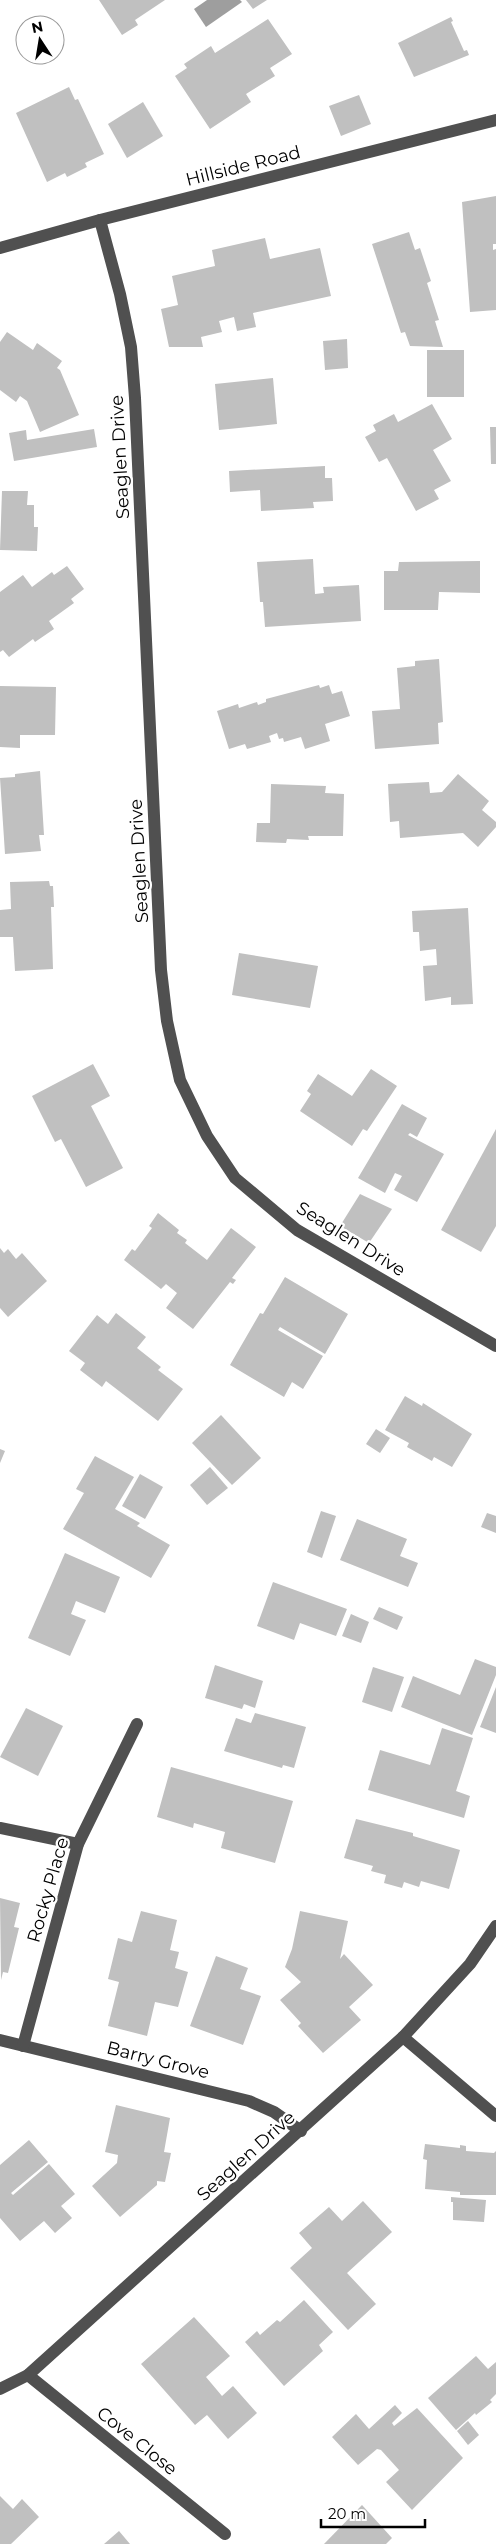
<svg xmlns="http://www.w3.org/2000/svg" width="496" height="2544" viewBox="0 0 496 2544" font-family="Montserrat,sans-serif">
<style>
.water{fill:#9e9e9e}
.building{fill:#c0c0c0}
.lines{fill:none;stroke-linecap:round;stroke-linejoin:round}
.minor{stroke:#505050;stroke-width:12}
.labels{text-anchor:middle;stroke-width:4.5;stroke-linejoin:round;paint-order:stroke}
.street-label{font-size:18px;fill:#000;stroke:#fff}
</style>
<rect width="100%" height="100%" fill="#fff"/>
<path class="water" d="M207 0H240L242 2 206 27 194 9Z"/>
<g class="building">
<path d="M99 0H165L135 20 138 25 122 35Z"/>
<path d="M246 0H267L253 9Z"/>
<path d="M451 17 453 21 451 22 464 51 467 50 469 55 414 77 398 43Z"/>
<path d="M268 19 292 54 270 68 275 76 246 94 251 102 210 129 175 76 187 68 184 64 211 46 215 53Z"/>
<path d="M69 87 75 100 78 99 104 154 85 163 87 167 67 177 65 173 47 182 16 113Z"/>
<path d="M359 95 371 124 341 136 329 106Z"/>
<path d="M143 102 163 136 127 158 108 124Z"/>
<path d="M496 196V244H493V250L496 249V310L470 312 462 202Z"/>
<path d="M409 232 415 250 420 248 431 281 427 283 439 320 435 321 443 347 410 346 405 332 401 333 372 244Z"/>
<path d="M265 238 270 259 320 248 331 296 253 313 256 327 237 331 234 317 219 321 222 332 201 337 203 347H169L161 309 178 305 172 276 215 266 212 250Z"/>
<path d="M7 332 33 350 37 343 62 361 57 368 60 370 79 415 40 432 27 401 20 396 16 402 0 390V342Z"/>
<path d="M347 339 348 368 325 370 323 341Z"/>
<rect x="427" y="350" width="37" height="47"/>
<path d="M273 378 277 424 219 430 215 384Z"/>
<path d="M432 404 452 439 433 450 451 481 434 490 439 499 416 511 387 458 379 462 365 437 376 431 373 425 394 414 398 422Z"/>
<path d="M490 427H496V464H491Z"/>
<path d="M94 429 97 447 14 461 9 433 26 430 27 440Z"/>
<path d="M325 466V478H332L333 501 313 502 314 508 261 511 260 490 230 492 229 471Z"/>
<path d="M2 491H28L27 505H34V527H38L37 551 0 550Z"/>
<path d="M313 559 315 594 324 593 323 587 359 585 361 621 265 627 263 602H260L257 562Z"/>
<path d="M480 561V593L439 592 438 610H384V571H398L399 562Z"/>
<path d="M67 566 84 589 71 599 74 603 49 621 54 629 35 642 33 639 9 657 3 650 0 652V592L23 575 32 587 52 572 54 575Z"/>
<path d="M439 659 443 722 438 723 439 744 375 749 372 711 400 709 397 668 415 666V661Z"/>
<path d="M319 685 320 688 329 685 332 694 342 691 350 716 325 724 330 741 305 749 301 737 284 742 283 738 279 739 277 733 269 736 271 742 247 749 245 744 229 749 217 711 238 704 239 708 257 702 258 705 266 702V699Z"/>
<path d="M0 686 56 687 55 735H20V748L0 747Z"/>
<path d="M40 771 44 835H39L41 851 5 854 0 778 15 777V774Z"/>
<path d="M458 774 489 801 482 810 496 822V827L478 847 463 833 400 838 399 821 390 822 388 784 429 782 430 793 442 792Z"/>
<path d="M271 784 326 786 325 793 344 794 343 836H308L309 840 287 839 286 843 256 842 257 823H270Z"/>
<path d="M49 881 50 886H53L54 907H51L53 969 15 971 13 937H0V910L11 909 10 882Z"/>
<path d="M468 908 473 1004 451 1005V997L425 1001 423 966 437 965 436 949 420 951 419 932H413L412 911Z"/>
<path d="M239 953 318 966 310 1008 232 995Z"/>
<path d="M93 1064 110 1096 91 1106 123 1168 86 1187 61 1139 55 1142 32 1096Z"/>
<path d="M371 1069 397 1086 367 1131 363 1129 352 1146 300 1111 311 1094 307 1091 318 1074 352 1096Z"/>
<path d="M402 1104 427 1118 417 1137 410 1133 408 1135 444 1154 417 1202 394 1190 402 1176 395 1173 385 1193 358 1178Z"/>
<path d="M496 1129V1226L481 1252 441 1230Z"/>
<path d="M360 1194 392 1209 369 1243 340 1226Z"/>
<path d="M158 1213 179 1230 177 1233 187 1240 185 1243 207 1260 231 1228 256 1247 232 1278 236 1280 233 1284 230 1282 193 1329 166 1308 177 1293 166 1284 161 1289 124 1260 132 1249 135 1251 152 1228 149 1226Z"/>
<path d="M0 1248 4 1253 8 1249 16 1259 22 1253 47 1281 8 1317 0 1308Z"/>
<path d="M285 1277 348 1314 325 1354 280 1327 278 1330 323 1356 303 1389 292 1382 284 1397 230 1365 260 1313 263 1314Z"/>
<path d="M116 1313 146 1337 137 1348 161 1367 158 1370 183 1389 158 1421 106 1381 102 1387 80 1370 85 1363 69 1351 97 1315 108 1324Z"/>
<path d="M405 1396 422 1406 423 1403 472 1434 452 1467 434 1457 432 1461 407 1447 409 1443 385 1430Z"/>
<path d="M221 1415 261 1458 232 1485 192 1443Z"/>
<path d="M376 1429 390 1438 380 1453 366 1444Z"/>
<path d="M0 1449 5 1451 0 1463Z"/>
<path d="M95 1456 134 1477 115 1509 140 1523 137 1526 170 1545 151 1578 63 1529 84 1493 76 1489Z"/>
<path d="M210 1467 228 1488 207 1505 190 1485Z"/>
<path d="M140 1474 163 1487 145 1519 122 1506Z"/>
<path d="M321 1511 336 1516 322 1558 307 1552Z"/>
<path d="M487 1513 496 1516V1533L481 1527Z"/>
<path d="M357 1519 407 1539 400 1556 418 1563 408 1587 340 1560Z"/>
<path d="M65 1553 120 1577 105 1613 76 1601 71 1614 86 1620 70 1656 28 1638Z"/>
<path d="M273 1582 347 1609 336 1636 300 1623 294 1640 257 1626Z"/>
<path d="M379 1607 403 1617 397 1630 373 1619Z"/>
<path d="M351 1614 369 1622 361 1643 342 1636Z"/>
<path d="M475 1659 496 1667V1675L472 1735 401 1707 413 1676 460 1695Z"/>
<path d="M215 1665 263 1681 255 1708 244 1704 242 1709 205 1698Z"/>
<path d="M373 1667 404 1677 392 1712 362 1702Z"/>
<path d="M496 1687V1733L480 1727Z"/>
<path d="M26 1708 63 1726 38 1776 0 1757Z"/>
<path d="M255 1713 306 1727 294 1768 283 1765 282 1768 224 1751 236 1718 251 1723Z"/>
<path d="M442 1728 473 1738 456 1791 470 1796 464 1818 368 1790 380 1750 430 1765Z"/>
<path d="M171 1767 293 1801 275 1863 221 1848 225 1832 194 1823 193 1828 157 1817Z"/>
<path d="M356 1819 413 1833V1836L460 1850 449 1889 421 1881 419 1887 404 1882 402 1888 384 1883 386 1875 371 1871 373 1866 344 1858Z"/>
<path d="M0 1898 20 1903 14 1927 19 1928 8 1973 3 1972 1 1980Z"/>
<path d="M141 1911 177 1920 170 1950 179 1952 175 1968 188 1972 178 2007 155 2002 147 2036 108 2026 119 1982 108 1979 118 1938 132 1942Z"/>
<path d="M300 1911 348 1921 340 1959 344 1954 373 1985 349 2007 361 2020 323 2053 298 2026 301 2023 280 2000 301 1982 285 1967 292 1949Z"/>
<path d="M216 1956 248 1968 240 1989 261 1996 243 2045 190 2026Z"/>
<path d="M116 2105 170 2118 164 2152 171 2153 165 2182 157 2181V2185L120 2217 92 2186 117 2163 118 2155 105 2152Z"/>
<path d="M29 2140 48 2162 11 2193 13 2195 49 2164 75 2194 61 2206 72 2218 55 2233 44 2221 20 2241 0 2218V2165Z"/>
<path d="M425 2144 460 2148V2145L466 2146V2151L494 2153 496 2151V2195H460V2192L425 2189 427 2160 423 2159Z"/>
<path d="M451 2197 486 2200 484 2222 453 2220V2202H451Z"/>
<path d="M363 2201 392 2232 347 2273 376 2304 348 2330 290 2268 312 2248 299 2233 329 2207 342 2221Z"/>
<path d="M304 2300 333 2332 319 2345 323 2351 284 2386 245 2342 257 2331 260 2335 277 2320 280 2322Z"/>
<path d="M194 2317 230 2356 206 2377 222 2396 233 2386 257 2413 228 2439 207 2415 195 2425 141 2364Z"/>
<path d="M476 2356 488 2369 496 2362V2394L490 2400 492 2402 476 2415 475 2413 456 2430 428 2398Z"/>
<path d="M395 2405 402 2413 392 2423 394 2426 417 2408 463 2458 412 2510 386 2482 399 2470 381 2450 377 2449 358 2465 332 2437 356 2414 369 2429Z"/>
<path d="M468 2421 479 2435 468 2445 457 2431Z"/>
<path d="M0 2496 13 2509 22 2499 39 2517 11 2544H0Z"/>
<path d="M362 2505 392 2538 386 2544H324Z"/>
<path d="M119 2531 130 2544H104Z"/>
</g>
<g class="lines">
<g class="minor">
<path d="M100 220 120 294 131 347 135 398 161 970 167 1021 180 1080 207 1136 235 1178 297 1230 496 1346"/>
<path d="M0 248 100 220 496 120"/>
<path d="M0 1828 78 1844"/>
<path d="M403 2037 496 2116"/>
<path d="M0 2040 249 2101 274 2112 301 2131"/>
<path d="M23 2046 78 1844 137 1724"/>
<path d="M28 2375 225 2534"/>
<path d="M0 2389 28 2375 403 2037 470 1964 496 1926"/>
</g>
</g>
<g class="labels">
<g class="street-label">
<text transform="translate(243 166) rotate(-14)" y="6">Hillside Road</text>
<text transform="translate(120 457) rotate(-93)" y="6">Seaglen Drive</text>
<text transform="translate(139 861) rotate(-93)" y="6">Seaglen Drive</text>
<text transform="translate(351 1239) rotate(32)" y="6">Seaglen Drive</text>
<text transform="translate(48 1890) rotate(-74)" y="6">Rocky Place</text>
<text transform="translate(158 2060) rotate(14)" y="6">Barry Grove</text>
<text transform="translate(246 2156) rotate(-42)" y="6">Seaglen Drive</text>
<text transform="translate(137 2441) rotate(39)" y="6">Cove Close</text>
</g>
</g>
<g transform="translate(40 40) rotate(348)"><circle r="24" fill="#ffffff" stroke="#999999"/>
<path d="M0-4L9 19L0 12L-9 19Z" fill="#000000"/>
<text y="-8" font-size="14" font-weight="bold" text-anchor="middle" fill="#000000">N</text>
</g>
<path d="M321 2519v8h104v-8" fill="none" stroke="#000000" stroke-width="2.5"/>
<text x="328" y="2519" font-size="15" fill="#000000" stroke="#ffffff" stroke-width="4" paint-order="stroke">20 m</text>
</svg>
